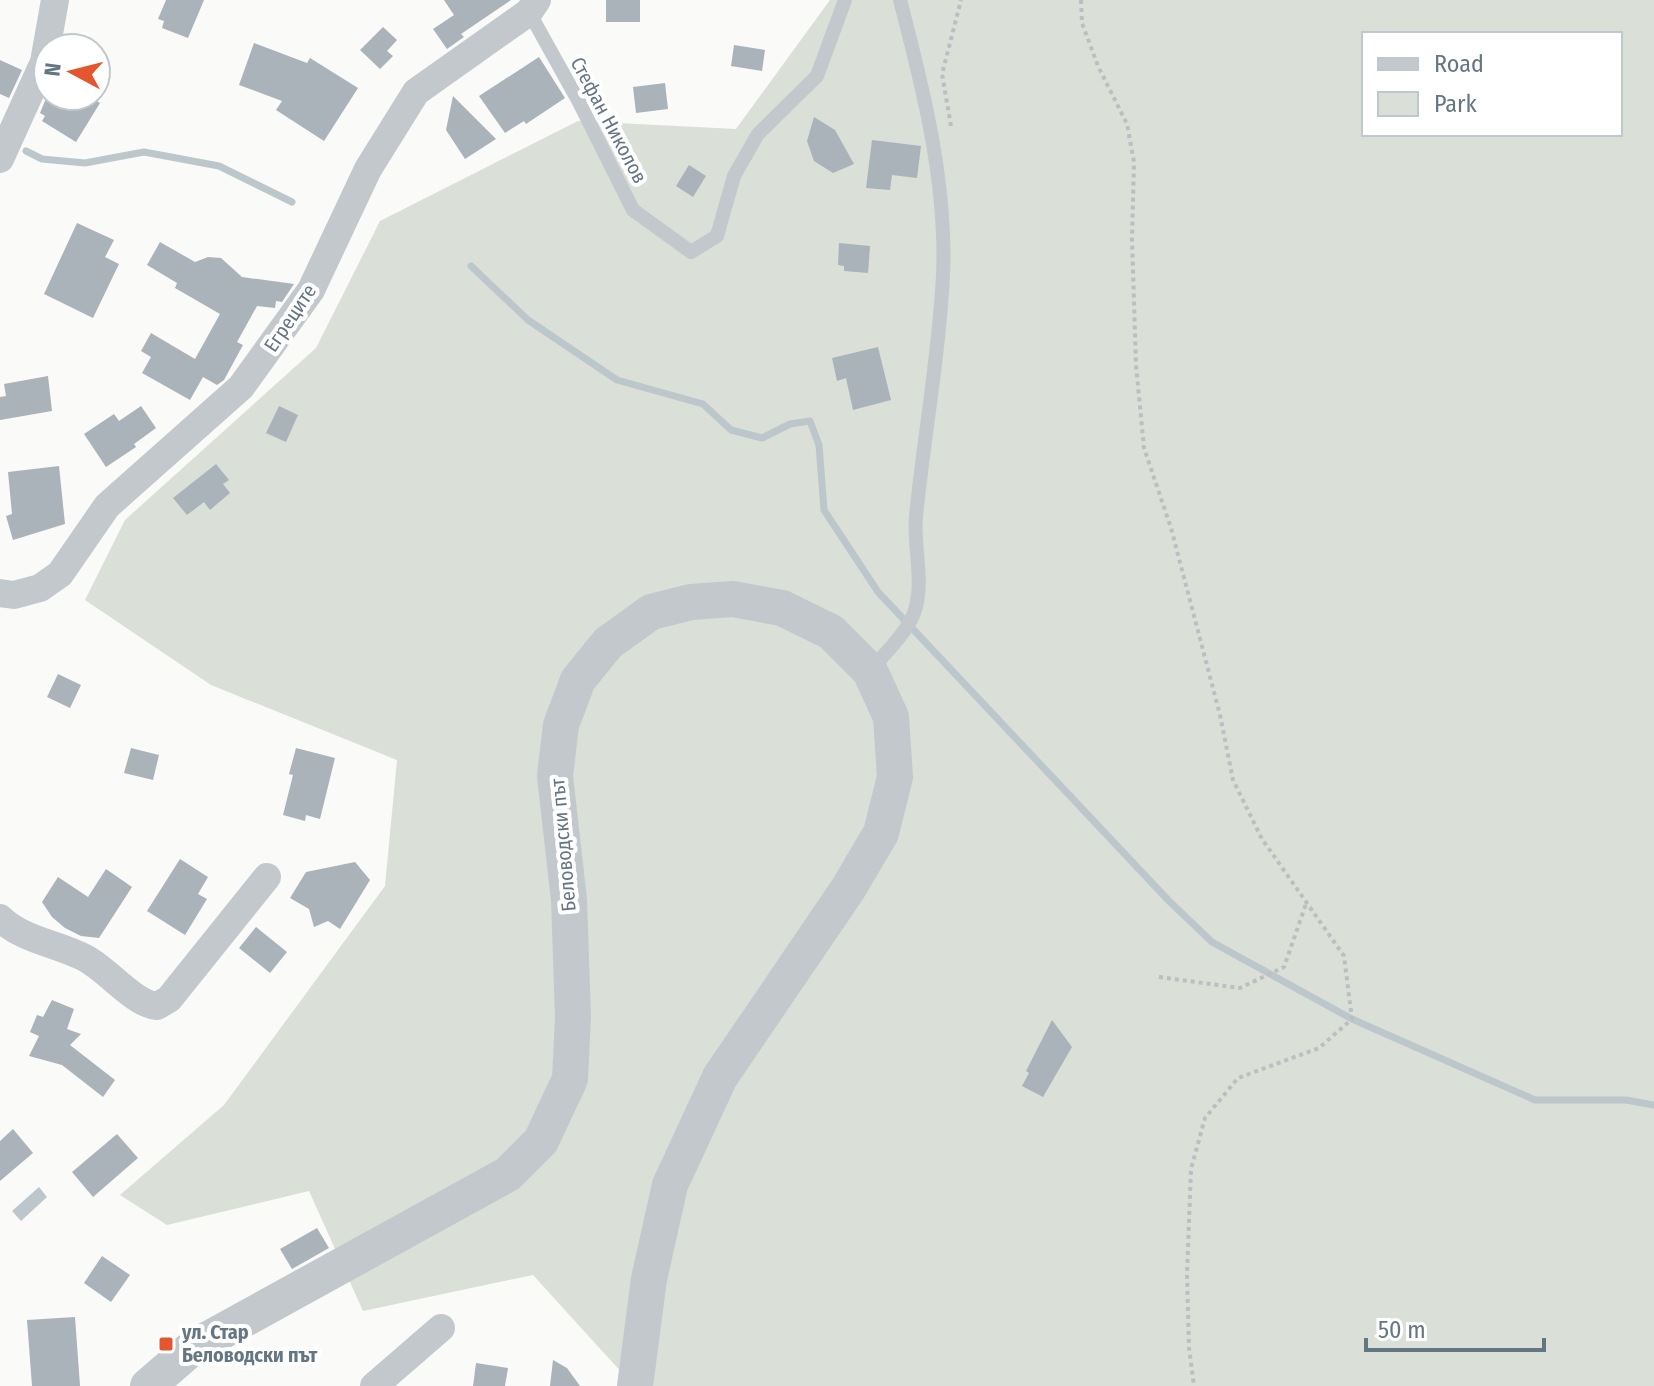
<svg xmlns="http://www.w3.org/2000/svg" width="1654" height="1386" viewBox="0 0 1654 1386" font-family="'Fira Sans Condensed',sans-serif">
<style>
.green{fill:#dadfd7;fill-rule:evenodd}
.water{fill:#bbc7cb}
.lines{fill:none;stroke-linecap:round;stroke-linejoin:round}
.stream{stroke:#bbc7cb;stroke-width:7}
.building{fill:#aab3b9}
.path{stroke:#bbbfc2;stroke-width:4;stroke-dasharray:4 4;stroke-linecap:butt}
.service{stroke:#c3c8cc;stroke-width:14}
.minor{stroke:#c3c8cc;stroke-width:28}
.tertiary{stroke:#c3c8cc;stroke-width:36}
.poi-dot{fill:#e4572e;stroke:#fff;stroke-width:3}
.labels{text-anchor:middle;stroke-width:8;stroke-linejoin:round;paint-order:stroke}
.street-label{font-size:20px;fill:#657683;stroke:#fff}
.poi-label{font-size:20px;font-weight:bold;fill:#657683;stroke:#fff;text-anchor:start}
</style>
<rect width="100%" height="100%" fill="#fafaf8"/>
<path class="green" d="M830 0H1654V1386H634L533 1275 363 1311 309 1191 167 1225 120 1195 224 1105 385 886 397 760 211 685 85 600 125 520 316 348 380 221 578 121 736 129ZM1364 34H1620V134H1364Z"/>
<path class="water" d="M39 1187 47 1197 21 1221 12 1211Z"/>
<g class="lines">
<g class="stream">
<path d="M26 151 42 159 85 163 144 152 219 166 292 202"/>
<path d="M471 266 528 320 617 380 703 404 731 430 762 438 790 424 810 421 819 445 824 510 878 592 1169 901 1212 942 1352 1019 1535 1100H1626L1654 1105"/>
</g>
</g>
<g class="building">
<path d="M166 0H204L188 38 162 28 164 21 158 19Z"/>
<path d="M444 0H511L461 34 464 37 447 49 433 29 454 15Z"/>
<rect x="606" y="0" width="34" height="22"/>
<path d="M383 27 397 40 387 51 393 56 380 69 360 50Z"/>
<path d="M254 43 307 63 310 58 358 88 324 141 276 110 282 101 239 85Z"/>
<path d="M734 45 765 50 762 71 731 66Z"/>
<path d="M539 57 565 98 526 124 524 121 505 133 479 96Z"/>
<path d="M0 60 22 70 9 98 0 94Z"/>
<path d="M665 83 668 109 636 113 633 87Z"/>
<path d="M47 96H89L100 103 76 142 42 121 45 116 40 113Z"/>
<path d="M453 96 496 139 465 159 446 130Z"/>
<path d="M814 117 835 130 854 164 833 173 814 161 807 141Z"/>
<path d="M872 140 921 146 917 178 892 175 890 190 866 188Z"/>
<path d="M689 165 706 176 693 197 676 186Z"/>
<path d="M77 223 114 240 105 257 119 264 93 318 44 294Z"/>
<path d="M160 242 195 262 208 257 221 258 242 277 294 284 282 302 276 301 275 308 257 306 237 342 243 345 224 380 217 385 203 377 190 400 142 373 151 357 141 351 151 333 195 359 220 314 175 288 177 283 147 265Z"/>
<path d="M839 243 870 246 868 273 844 271V266L838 265Z"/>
<path d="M878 347 891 400 853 410 846 378 837 381 832 358Z"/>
<path d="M48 376 52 411 0 420V397L6 396 4 384Z"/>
<path d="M141 406 156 428 134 444 136 447 106 467 84 434 114 414 119 421Z"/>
<path d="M279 406 298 415 286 442 266 433Z"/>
<path d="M216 464 229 480 223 484 230 493 210 510 204 502 187 515 173 498Z"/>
<path d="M59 466 65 524 13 540 6 516 12 514 8 472Z"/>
<path d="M58 674 81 685 70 708 47 697Z"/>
<path d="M131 748 159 755 153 780 124 773Z"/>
<path d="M296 748 335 758 320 819 306 815 305 821 283 815 293 775 289 774Z"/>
<path d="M180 859 208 877 198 894 207 899 185 935 147 911Z"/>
<path d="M355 862 370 880 340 929 328 921 314 927 309 909 290 898 306 872Z"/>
<path d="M106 869 132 887 99 938 81 936 65 928 52 917 42 902 58 877 88 897Z"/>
<path d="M256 927 287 952 270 973 239 948Z"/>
<path d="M52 1000 74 1009 67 1029 81 1034 70 1045 115 1080 103 1097 62 1065 29 1056 39 1036 30 1032 37 1015 43 1017Z"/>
<path d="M1052 1020 1072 1047 1043 1097 1022 1086 1029 1073 1026 1071Z"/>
<path d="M13 1129 33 1153 0 1181V1141Z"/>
<path d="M117 1134 138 1158 93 1197 72 1172Z"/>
<path d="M317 1228 329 1248 292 1269 280 1249Z"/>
<path d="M102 1256 130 1275 111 1302 84 1283Z"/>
<path d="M75 1317 80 1386H32L27 1320Z"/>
<path d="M553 1360 567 1368 580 1386H550Z"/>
<path d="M476 1363 508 1368 505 1386H473Z"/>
</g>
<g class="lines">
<g class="path">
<path d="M1081 0 1082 23 1098 66 1127 124 1134 162 1132 239 1136 365 1144 448 1171 528 1220 715 1233 780 1262 839 1344 956 1352 1019 1319 1048 1238 1078 1205 1118 1191 1169 1187 1275 1189 1348 1194 1386"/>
<path d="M951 126 942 74 961 0"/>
<path d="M1159 977 1240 988 1284 967 1307 901"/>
</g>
<g class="service">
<path d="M529 12 579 102 633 210 691 252 717 236 734 176 758 134 817 76 845 0"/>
<path d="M870 671C884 654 906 634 914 613 925 582 913 548 916 516 924 436 939 356 943 275 947 183 923 88 900 0"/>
</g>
<g class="minor">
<path d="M0 159 44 62 55 0"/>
<path d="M0 593 14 595 40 588 60 574 107 506 241 387 311 290 368 169 416 92 529 12 537 0"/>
<path d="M0 918C24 941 57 943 85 958 107 969 134 1004 157 1006L169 999 267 877"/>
<path d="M374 1386 441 1328"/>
</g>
<path class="tertiary" d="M148 1386 192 1348 508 1174 541 1141 570 1079 573 1017 569 900 555 776 561 725 578 680 608 643 651 612 691 602 733 599 782 608 831 632 870 671 891 717 895 777 881 833 848 889 720 1077 670 1185 649 1279 635 1386"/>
</g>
<rect class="poi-dot" x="158" y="1336" width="16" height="16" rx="4"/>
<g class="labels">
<g class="street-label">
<text transform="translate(609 120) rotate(62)" y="7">Стефан Николов</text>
<text transform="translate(290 318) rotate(-56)" y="7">Егреците</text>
<text transform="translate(563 845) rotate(-95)" y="7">Беловодски път</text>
</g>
<g class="poi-label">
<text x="182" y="1339">ул. Стар<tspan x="182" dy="23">Беловодски път</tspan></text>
</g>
</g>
<rect x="1362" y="32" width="260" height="104" fill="#ffffff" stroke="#c1c8cd" stroke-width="2"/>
<rect x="1378" y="58" width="40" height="12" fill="#c3c8cc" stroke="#c1c8cd" stroke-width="2"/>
<text x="1434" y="72" font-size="24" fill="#657683">Road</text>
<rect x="1378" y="92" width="40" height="24" fill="#dadfd7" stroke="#c1c8cd" stroke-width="2"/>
<text x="1434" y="112" font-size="24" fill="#657683">Park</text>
<g transform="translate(72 72) rotate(277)"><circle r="38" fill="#ffffff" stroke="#c1c8cd" stroke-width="2"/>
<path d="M0-6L14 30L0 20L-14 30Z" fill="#e4572e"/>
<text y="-12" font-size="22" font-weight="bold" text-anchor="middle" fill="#657683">N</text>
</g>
<path d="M1366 1338v12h178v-12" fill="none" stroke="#657683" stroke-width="4"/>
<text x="1378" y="1338" font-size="24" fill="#657683" stroke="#ffffff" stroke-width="6" paint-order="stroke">50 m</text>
</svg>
